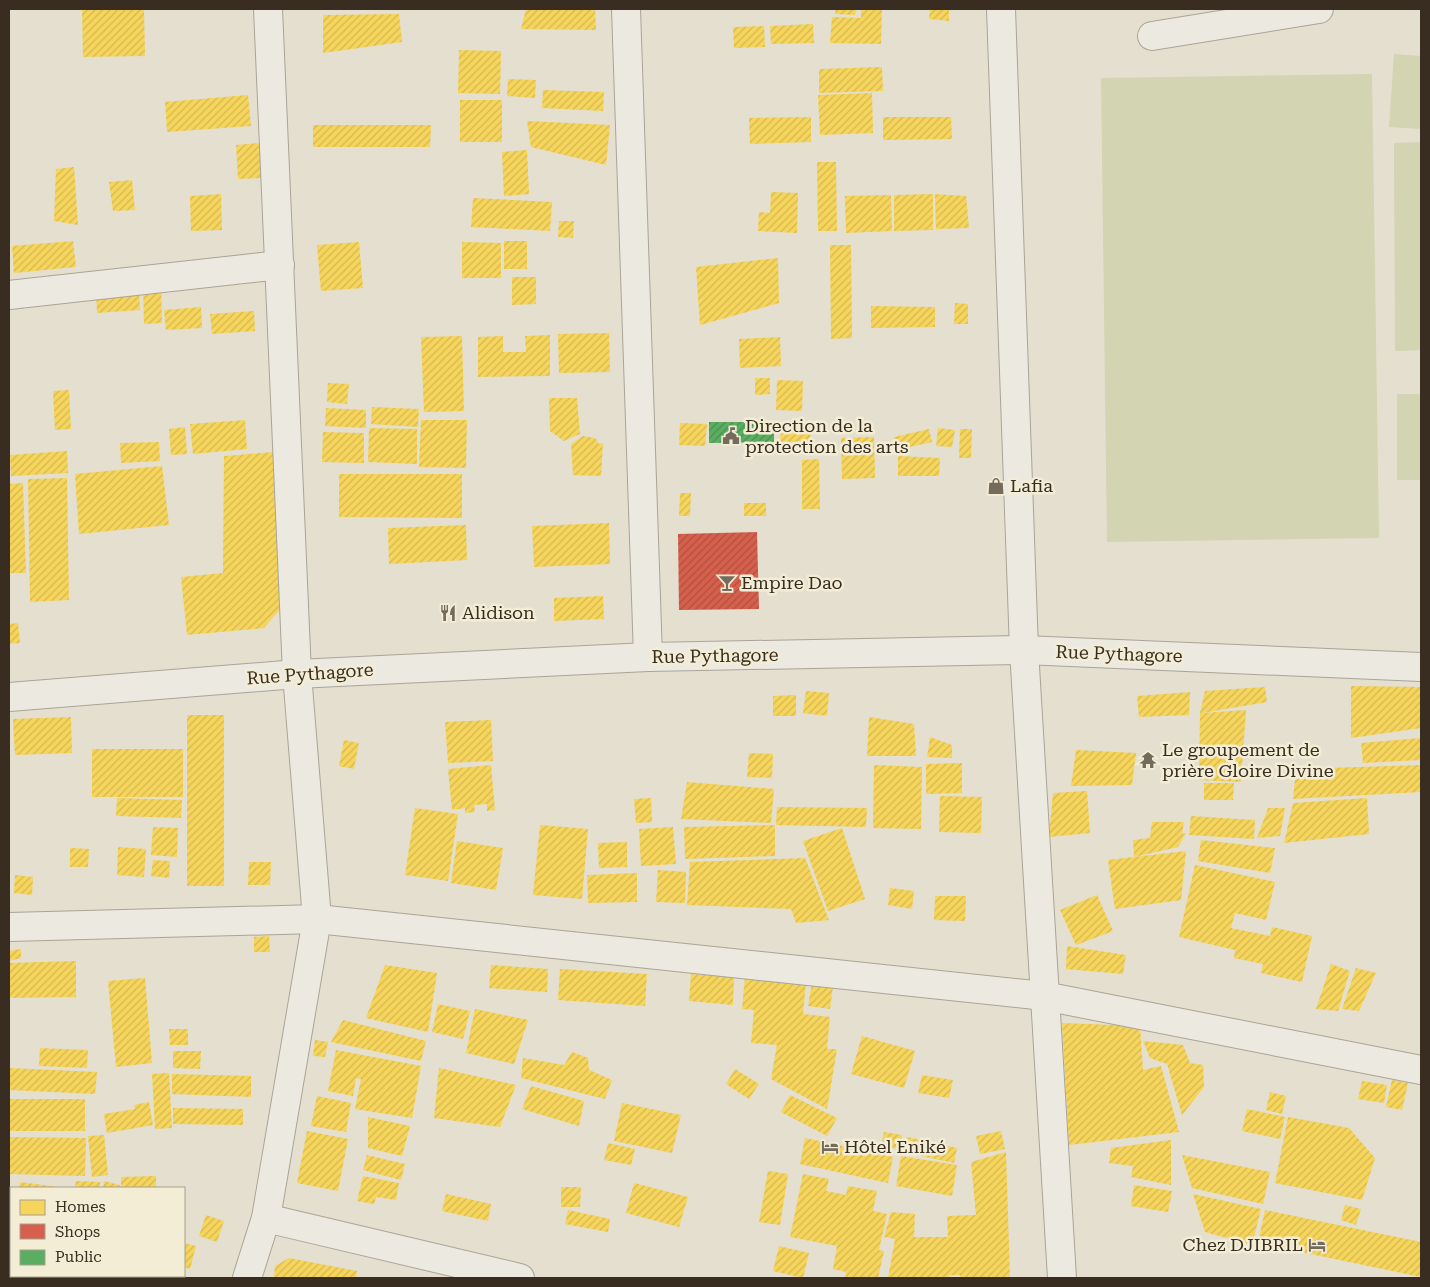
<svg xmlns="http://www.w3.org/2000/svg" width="1430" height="1287" viewBox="0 0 1430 1287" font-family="'Roboto Serif',serif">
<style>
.pitch{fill:#d2d4b2}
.homes{fill:url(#homes-hatch)}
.shops{fill:url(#shops-hatch)}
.public{fill:url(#public-hatch)}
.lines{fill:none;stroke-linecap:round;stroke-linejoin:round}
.minor-casing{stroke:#aaa497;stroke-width:30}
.minor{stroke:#ece9e0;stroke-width:28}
.labels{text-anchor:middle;stroke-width:5;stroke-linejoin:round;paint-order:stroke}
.poi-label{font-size:18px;fill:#382d20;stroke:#f4edd5;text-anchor:start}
.street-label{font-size:18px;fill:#382d20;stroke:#f4edd5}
</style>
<defs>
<pattern id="homes-hatch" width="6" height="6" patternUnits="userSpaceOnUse" patternTransform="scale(1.25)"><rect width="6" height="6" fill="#f6d55c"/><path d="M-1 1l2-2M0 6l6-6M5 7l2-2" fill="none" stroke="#d4b750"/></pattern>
<pattern id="shops-hatch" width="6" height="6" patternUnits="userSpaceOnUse" patternTransform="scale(1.25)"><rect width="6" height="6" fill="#d6604d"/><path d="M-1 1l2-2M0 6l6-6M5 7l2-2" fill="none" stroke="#af5040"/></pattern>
<pattern id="public-hatch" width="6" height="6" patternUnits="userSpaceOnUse" patternTransform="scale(1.25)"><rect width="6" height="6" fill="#5aae61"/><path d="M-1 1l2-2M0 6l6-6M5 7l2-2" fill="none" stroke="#4b8e50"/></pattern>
</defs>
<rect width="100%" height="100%" fill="#e4dfcf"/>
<g class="pitch">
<path d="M1394 54 1421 56V129L1389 127Z"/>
<path d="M1372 74 1379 538 1107 542 1101 78Z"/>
<path d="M1421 142V350L1395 351 1394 143Z"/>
<rect x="1397" y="394" width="24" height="86"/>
</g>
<g class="homes">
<path d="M82 9H144L145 56 83 57Z"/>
<path d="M526 9H595L596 30 521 29Z"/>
<path d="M836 9H856L855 15 835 14Z"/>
<path d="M861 9H882L881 44 830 43 832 17 861 18Z"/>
<path d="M930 9H949V21L929 19Z"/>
<path d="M399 14 402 42 323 53V15Z"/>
<path d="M813 24 814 43 771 44 770 26Z"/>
<path d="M764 26 765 47 734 48 733 27Z"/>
<path d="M459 50 501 51 500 94 458 93Z"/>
<path d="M882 67 883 91 819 93V69Z"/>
<path d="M508 79 536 80 535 98 507 96Z"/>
<path d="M543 90 604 92 603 111 542 108Z"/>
<path d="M872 93 873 133 820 135 818 95Z"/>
<path d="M248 95 251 126 167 132 165 102Z"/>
<rect x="460" y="100" width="42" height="42"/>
<path d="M811 117V142L750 144 749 118Z"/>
<path d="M883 117H951L952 139 883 140Z"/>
<path d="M527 121 610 125 606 165 531 147Z"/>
<path d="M313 125H431L430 147H313Z"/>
<path d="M260 143 262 178 238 179 236 145Z"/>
<path d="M527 150 529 194 504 196 502 152Z"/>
<path d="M817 162H836L837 231H818Z"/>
<path d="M74 167 78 225 54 221 56 169Z"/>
<path d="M132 180 135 210 113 211 109 182Z"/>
<path d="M771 192 798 193 797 233 758 231 759 212 770 213Z"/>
<path d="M221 194 222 230 191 231 190 196Z"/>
<path d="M933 194V230L894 231V195Z"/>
<path d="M935 194 966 196 969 228 936 229Z"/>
<path d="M891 195 892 231 846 233 845 196Z"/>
<path d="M473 198 552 202 550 231 471 227Z"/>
<path d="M559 221H574L573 238 558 237Z"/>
<path d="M73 241 76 267 14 273 12 246Z"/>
<rect x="504" y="241" width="23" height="28"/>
<path d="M359 242 363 288 321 291 317 245Z"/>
<path d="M462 242 501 243V278H462Z"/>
<path d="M830 245H851L852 338 831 339Z"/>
<path d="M778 258 779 303 700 325 696 267Z"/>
<path d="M512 277H536V304L512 305Z"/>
<path d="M161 286 162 323 144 324 143 287Z"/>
<path d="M139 289 140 310 97 313 96 291Z"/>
<path d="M955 303 968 304V324H954Z"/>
<path d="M871 306 935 307V327L871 328Z"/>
<path d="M201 307 202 328 166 330 164 310Z"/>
<path d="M254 311 255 331 212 334 210 314Z"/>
<path d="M609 333 610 372 559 373 558 334Z"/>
<path d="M550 335V376L478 377V337L503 336V352H526L525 336Z"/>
<path d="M462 336 464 411 424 412 421 337Z"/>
<path d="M780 337 781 366 740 368 739 339Z"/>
<path d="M755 378H770V394L755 395Z"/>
<path d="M777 380 803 381 802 411 776 410Z"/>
<path d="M328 383 349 384 347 404 327 402Z"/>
<path d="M69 390 71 429 55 430 53 391Z"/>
<path d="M549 398H577L580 434 564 441 550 431Z"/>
<path d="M372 407 419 409 418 427 371 424Z"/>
<path d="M326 408 366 410V428L325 426Z"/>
<path d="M245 420 247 449 193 454 190 424Z"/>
<path d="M421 420H467L466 468 419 467Z"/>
<path d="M680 423 707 424 705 446 679 445Z"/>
<path d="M781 424 811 425 810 443 780 442Z"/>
<path d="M185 427 187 454 171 455 169 429Z"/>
<path d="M369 428 417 429V464L368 462Z"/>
<path d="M938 428 955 430 952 447 936 446Z"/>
<path d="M929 429 932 442 896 450 894 437Z"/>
<path d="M960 429H972L971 458H959Z"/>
<path d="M323 432 364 433V463L322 462Z"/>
<path d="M583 436 595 438 599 444 603 443 601 476 573 475 571 444Z"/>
<path d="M874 437 875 478 842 479 841 438Z"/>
<path d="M159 442 160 461 121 463 120 443Z"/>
<path d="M67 451 68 473 11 476 10 455Z"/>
<path d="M274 452 280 609 264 628 187 635 181 577 223 573 224 456Z"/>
<path d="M898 456 940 458 939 476H898Z"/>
<path d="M819 459 820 509H802V460Z"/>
<path d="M162 466 169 525 79 534 75 474Z"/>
<path d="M339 474H462V518L339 517Z"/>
<path d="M67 478 69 600 30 602 28 479Z"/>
<path d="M23 483 26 573H9V484Z"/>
<path d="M680 493H691L690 516H679Z"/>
<rect x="744" y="503" width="22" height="13"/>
<path d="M609 523 610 564 534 567 532 526Z"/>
<path d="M466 525 467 560 389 564 388 528Z"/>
<path d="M603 596 604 619 554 621V598Z"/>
<path d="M18 623 20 643 9 644V624Z"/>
<path d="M1351 686 1421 687V728L1351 738Z"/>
<path d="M1265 687 1267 702 1202 713 1246 710 1241 782 1199 780 1200 713 1205 691Z"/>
<path d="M806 691 829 693 827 716 803 713Z"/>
<path d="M1190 692 1189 715 1139 717 1137 696Z"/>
<path d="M796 695V716H773V696Z"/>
<rect x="187" y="715" width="37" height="171"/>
<path d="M71 717 72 753 15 755 13 719Z"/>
<path d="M869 717 914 724 916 756H867Z"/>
<path d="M491 720 493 761 448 763 445 722Z"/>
<path d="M930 737 952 745V758L927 757Z"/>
<path d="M1421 738V760L1363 763 1361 743Z"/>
<path d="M344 740 359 743 354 769 339 766Z"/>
<rect x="92" y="749" width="91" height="48"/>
<path d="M1076 750 1136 753 1132 785 1071 786Z"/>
<path d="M749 753 773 754 772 778 747 777Z"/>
<path d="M962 763V793L926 794V764Z"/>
<path d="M491 765 495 810 487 811V804L474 805 475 812 465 813V808L452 810 448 769Z"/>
<path d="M874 765 922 767 921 829 873 828Z"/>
<path d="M1421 765V792L1293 799 1296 769Z"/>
<path d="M687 782 774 789 771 823 681 819Z"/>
<path d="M1204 783H1234L1233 800H1204Z"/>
<path d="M1087 791 1090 833 1049 837 1053 793Z"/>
<path d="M940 796 982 797 981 833 939 832Z"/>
<path d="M117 798 182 800 181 818 116 816Z"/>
<path d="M651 798 652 822 636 823 634 799Z"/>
<path d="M1367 798 1369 834 1284 843 1293 803Z"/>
<path d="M777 807 867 808 866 827 776 825Z"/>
<path d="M415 808 458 814 448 881 405 875Z"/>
<path d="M1268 808H1285L1280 836 1257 838Z"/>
<path d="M1191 816 1255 820 1254 839 1189 835Z"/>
<path d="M1152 822H1184L1182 834 1186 833 1178 847 1134 857 1186 851 1181 900 1115 909 1108 860 1134 857 1133 840 1150 838Z"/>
<path d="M540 825 588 829 582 899 533 895Z"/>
<path d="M775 825V856L685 859 684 827Z"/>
<path d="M153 827 178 828 177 857 151 855Z"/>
<path d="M673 827 676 864 641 866 639 829Z"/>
<path d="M842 828 865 899 828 911 803 841Z"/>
<path d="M1201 840 1275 848 1270 873 1198 861Z"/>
<path d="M457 841 503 848 496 890 451 883Z"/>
<path d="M627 842V867L599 868 598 843Z"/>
<path d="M118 847 146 849 144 877 117 875Z"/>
<path d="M70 848 89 849 88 867H70Z"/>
<path d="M805 858 829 920 796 923 791 909 687 905 690 862Z"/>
<path d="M153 860 170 861 169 878 151 876Z"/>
<path d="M249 862H271L270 885H248Z"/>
<path d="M1195 865 1275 882 1266 920 1235 913 1231 928 1270 936 1272 927 1312 936 1302 982 1261 973 1263 964 1234 958 1235 950 1179 937Z"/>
<path d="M658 870 686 872 685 903 656 902Z"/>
<path d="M637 873V902L588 903 587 875Z"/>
<path d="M15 875 33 877 32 895 14 893Z"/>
<path d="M890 888 914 891 912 909 888 905Z"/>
<path d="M1097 895 1113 931 1076 945 1060 910Z"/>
<path d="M935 896H966L965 921 934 920Z"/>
<path d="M269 936 270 952H254V937Z"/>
<path d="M1067 946 1126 955 1123 974 1066 969Z"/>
<path d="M21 949V958L9 961V951Z"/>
<path d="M76 961V997L9 998V963Z"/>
<path d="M1331 964 1350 971 1338 1011 1316 1009Z"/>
<path d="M385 965 437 973 428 1032 366 1018Z"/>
<path d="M491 965 548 969 547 992 489 988Z"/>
<path d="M1356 968 1376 973 1359 1011 1342 1009Z"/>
<path d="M560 969 647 974 645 1006 558 1000Z"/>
<path d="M691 974 734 977 733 1005 689 1001Z"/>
<path d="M745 977 806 982 803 1014 830 1017 827 1049H837L827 1109 771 1079 777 1045 751 1043 754 1010 742 1009Z"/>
<path d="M145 978 152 1063 116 1067 108 981Z"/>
<path d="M812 983 833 986 830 1009 808 1006Z"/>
<path d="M438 1004 470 1011 463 1039 432 1032Z"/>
<path d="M475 1009 528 1020 514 1064 466 1053Z"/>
<path d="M343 1020 426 1041 421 1061 331 1042Z"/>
<path d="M1062 1023 1140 1026 1143 1070 1161 1066 1179 1132 1069 1145Z"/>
<path d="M169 1029H188V1045H170Z"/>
<path d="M862 1036 915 1051 904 1088 851 1074Z"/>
<path d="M315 1040 328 1042 325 1057 313 1056Z"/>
<path d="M1143 1041 1183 1045 1190 1063 1203 1065 1204 1087 1182 1115 1167 1064 1150 1058Z"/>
<path d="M40 1048 88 1050 87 1068 39 1066Z"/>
<path d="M336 1050 421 1066 412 1118 355 1109 361 1079 356 1078 353 1096 328 1091Z"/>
<path d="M173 1051H201L200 1069 173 1068Z"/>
<path d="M572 1052 588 1058 589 1070 612 1080 605 1099 521 1078 523 1058 564 1065Z"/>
<path d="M9 1068 97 1072 95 1094 9 1090Z"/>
<path d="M439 1068 516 1085 500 1127 434 1118Z"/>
<path d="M735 1069 759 1084 749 1099 726 1084Z"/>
<path d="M169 1073 172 1128 155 1129 152 1074Z"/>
<path d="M172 1074 251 1076V1097L172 1094Z"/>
<path d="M922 1075 953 1080 949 1098 918 1093Z"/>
<path d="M1392 1080 1408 1083 1402 1110 1386 1107Z"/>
<path d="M1362 1081 1387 1085 1384 1103 1358 1099Z"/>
<path d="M531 1086 584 1101 579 1126 522 1109Z"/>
<path d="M1270 1092 1286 1096 1282 1114 1266 1110Z"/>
<path d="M790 1095 837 1118 827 1136 781 1112Z"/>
<path d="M317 1096 351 1103 346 1132 311 1126Z"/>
<rect x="9" y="1099" width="76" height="32"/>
<path d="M149 1102 153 1125 107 1133 104 1114 135 1109 134 1105Z"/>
<path d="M622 1103 681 1115 672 1153 614 1141Z"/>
<path d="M173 1108 243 1109V1125L173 1124Z"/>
<path d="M1247 1109 1285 1117 1280 1139 1242 1131Z"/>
<path d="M368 1117 410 1126 402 1156 368 1148Z"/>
<path d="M1288 1117 1349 1128 1375 1158 1362 1200 1275 1183Z"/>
<path d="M307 1131 348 1139 338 1191 297 1183Z"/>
<path d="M1001 1131 1005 1149 980 1154 976 1136Z"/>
<path d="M884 1132 902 1135 900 1149 881 1146Z"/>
<path d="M104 1135 108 1175 92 1177 88 1136Z"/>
<path d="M9 1137 86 1138 85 1176 9 1174Z"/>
<path d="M907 1137 957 1148 954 1163 903 1152Z"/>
<path d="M805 1138 893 1157 888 1183 800 1164Z"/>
<path d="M1171 1140V1185L1131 1177 1133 1166 1109 1163 1111 1148Z"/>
<path d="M608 1143 635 1149 631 1165 604 1160Z"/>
<path d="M1006 1152 1010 1278H960V1275H949V1278H888L895 1239 884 1237 891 1212 915 1214 914 1237H948L947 1216 976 1215 971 1162Z"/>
<path d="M367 1155 405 1164 401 1180 363 1170Z"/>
<path d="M1182 1155 1270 1172 1263 1204 1192 1188Z"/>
<path d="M901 1156 957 1165 952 1196 896 1186Z"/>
<path d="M768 1171 788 1174 780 1225 759 1222Z"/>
<path d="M803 1174 829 1179 826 1191 846 1195 848 1186 877 1191 873 1211 887 1214 879 1250 884 1251 878 1278H845L846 1272 833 1269 837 1246 790 1237Z"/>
<path d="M156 1176V1188H121V1177Z"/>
<path d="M363 1176 399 1183 396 1200 376 1197 374 1204 357 1201Z"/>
<path d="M76 1181 100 1182V1188H75Z"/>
<path d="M104 1181 120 1185 119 1188H103Z"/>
<path d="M20 1182 58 1187 57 1188H19Z"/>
<path d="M634 1183 688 1197 679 1227 626 1213Z"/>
<path d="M1134 1185 1172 1191 1168 1212 1131 1206Z"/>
<path d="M561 1187H581L580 1207H561Z"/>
<path d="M446 1194 491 1204 488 1221 442 1211Z"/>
<path d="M1193 1194 1261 1209 1252 1245 1205 1232Z"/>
<path d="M1345 1205 1361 1209 1356 1225 1341 1220Z"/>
<path d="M568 1210 610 1219 608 1232 565 1224Z"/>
<path d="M1265 1210 1421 1242V1277L1258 1243Z"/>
<path d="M206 1215 224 1221 217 1242 199 1236Z"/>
<path d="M184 1243 196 1246 190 1269 184 1267Z"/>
<path d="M779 1246 809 1253 803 1278 773 1271Z"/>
<path d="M289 1258 357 1271 356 1278H274L275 1266Z"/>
<rect x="62" y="1276" width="35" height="2"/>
<path d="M149 1276H181L180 1278H148Z"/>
</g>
<path class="shops" d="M757 532 759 609 679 610 678 534Z"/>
<path class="public" d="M709 422H774V442L709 443Z"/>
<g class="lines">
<g class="minor-casing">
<g id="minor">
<path d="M626 9 648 657"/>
<path d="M1001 9 1024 650 1062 1278"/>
<path d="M1152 36 1319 9"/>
<path d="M9 295 280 265"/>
<path d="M9 697 297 674 648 657 1024 650 1421 667"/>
<path d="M9 927 317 919 1044 996 1421 1070"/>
<path d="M266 1218 520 1278"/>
<path d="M247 1278 266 1218 317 919 297 674 268 9"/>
</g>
</g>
<use href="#minor" class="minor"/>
</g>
<defs>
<g id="civic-bare" transform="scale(1.35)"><path d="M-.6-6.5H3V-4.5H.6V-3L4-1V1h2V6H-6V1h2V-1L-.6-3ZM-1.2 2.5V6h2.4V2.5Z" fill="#746b5d" stroke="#f4edd5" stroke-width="2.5" paint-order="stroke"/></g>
<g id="shop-bare" transform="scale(1.35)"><path d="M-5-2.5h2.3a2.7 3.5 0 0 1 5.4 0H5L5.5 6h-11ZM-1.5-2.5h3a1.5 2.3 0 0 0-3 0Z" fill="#746b5d" stroke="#f4edd5" stroke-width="2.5" paint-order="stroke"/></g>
<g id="bar-bare" transform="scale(1.35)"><path d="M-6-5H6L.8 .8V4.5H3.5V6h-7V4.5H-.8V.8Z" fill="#746b5d" stroke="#f4edd5" stroke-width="2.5" paint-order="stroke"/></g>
<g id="restaurant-bare" transform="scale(1.35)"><path d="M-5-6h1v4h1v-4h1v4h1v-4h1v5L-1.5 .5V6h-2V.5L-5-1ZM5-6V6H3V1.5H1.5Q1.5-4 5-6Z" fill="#746b5d" stroke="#f4edd5" stroke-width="2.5" paint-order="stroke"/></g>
<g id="temple-bare" transform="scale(1.35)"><path d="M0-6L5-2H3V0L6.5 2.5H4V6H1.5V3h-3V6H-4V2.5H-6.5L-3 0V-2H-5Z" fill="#746b5d" stroke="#f4edd5" stroke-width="2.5" paint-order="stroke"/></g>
<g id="hotel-bare" transform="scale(1.35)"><path d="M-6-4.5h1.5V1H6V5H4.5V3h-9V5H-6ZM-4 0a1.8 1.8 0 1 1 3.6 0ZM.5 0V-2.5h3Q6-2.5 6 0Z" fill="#746b5d" stroke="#f4edd5" stroke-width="2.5" paint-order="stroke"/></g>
</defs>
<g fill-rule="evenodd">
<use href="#civic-bare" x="731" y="436"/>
<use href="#shop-bare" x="996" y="486"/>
<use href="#bar-bare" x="727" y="583"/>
<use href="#restaurant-bare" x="448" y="613"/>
<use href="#temple-bare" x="1148" y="760"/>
<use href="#hotel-bare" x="830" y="1147"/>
<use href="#hotel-bare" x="1317" y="1245"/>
</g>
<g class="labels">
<g class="poi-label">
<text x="745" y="432">Direction de la<tspan x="745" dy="21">protection des arts</tspan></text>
<text x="1010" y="492">Lafia</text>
<text x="741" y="589">Empire Dao</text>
<text x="462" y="619">Alidison</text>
<text x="1162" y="756">Le groupement de<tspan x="1162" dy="21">prière Gloire Divine</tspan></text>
<text x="844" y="1153">Hôtel Eniké</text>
<text x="1303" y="1251" text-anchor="end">Chez DJIBRIL</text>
</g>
<g class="street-label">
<text transform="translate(1119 654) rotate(2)" y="6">Rue Pythagore</text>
<text transform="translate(715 656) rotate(-1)" y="6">Rue Pythagore</text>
<text transform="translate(310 674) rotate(-4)" y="6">Rue Pythagore</text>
</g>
</g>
<rect width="1430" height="1287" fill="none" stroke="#382d20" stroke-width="20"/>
<rect x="10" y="1187" width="175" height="90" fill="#f4edd5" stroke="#a9a08d"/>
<rect x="20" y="1200" width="25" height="15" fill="#f6d55c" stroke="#a9a08d"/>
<text x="55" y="1212" font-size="15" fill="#382d20">Homes</text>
<rect x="20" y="1224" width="25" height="15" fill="#d6604d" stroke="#a9a08d"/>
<text x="55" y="1237" font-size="15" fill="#382d20">Shops</text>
<rect x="20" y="1250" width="25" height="15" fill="#5aae61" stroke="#a9a08d"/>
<text x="55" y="1262" font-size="15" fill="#382d20">Public</text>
</svg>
